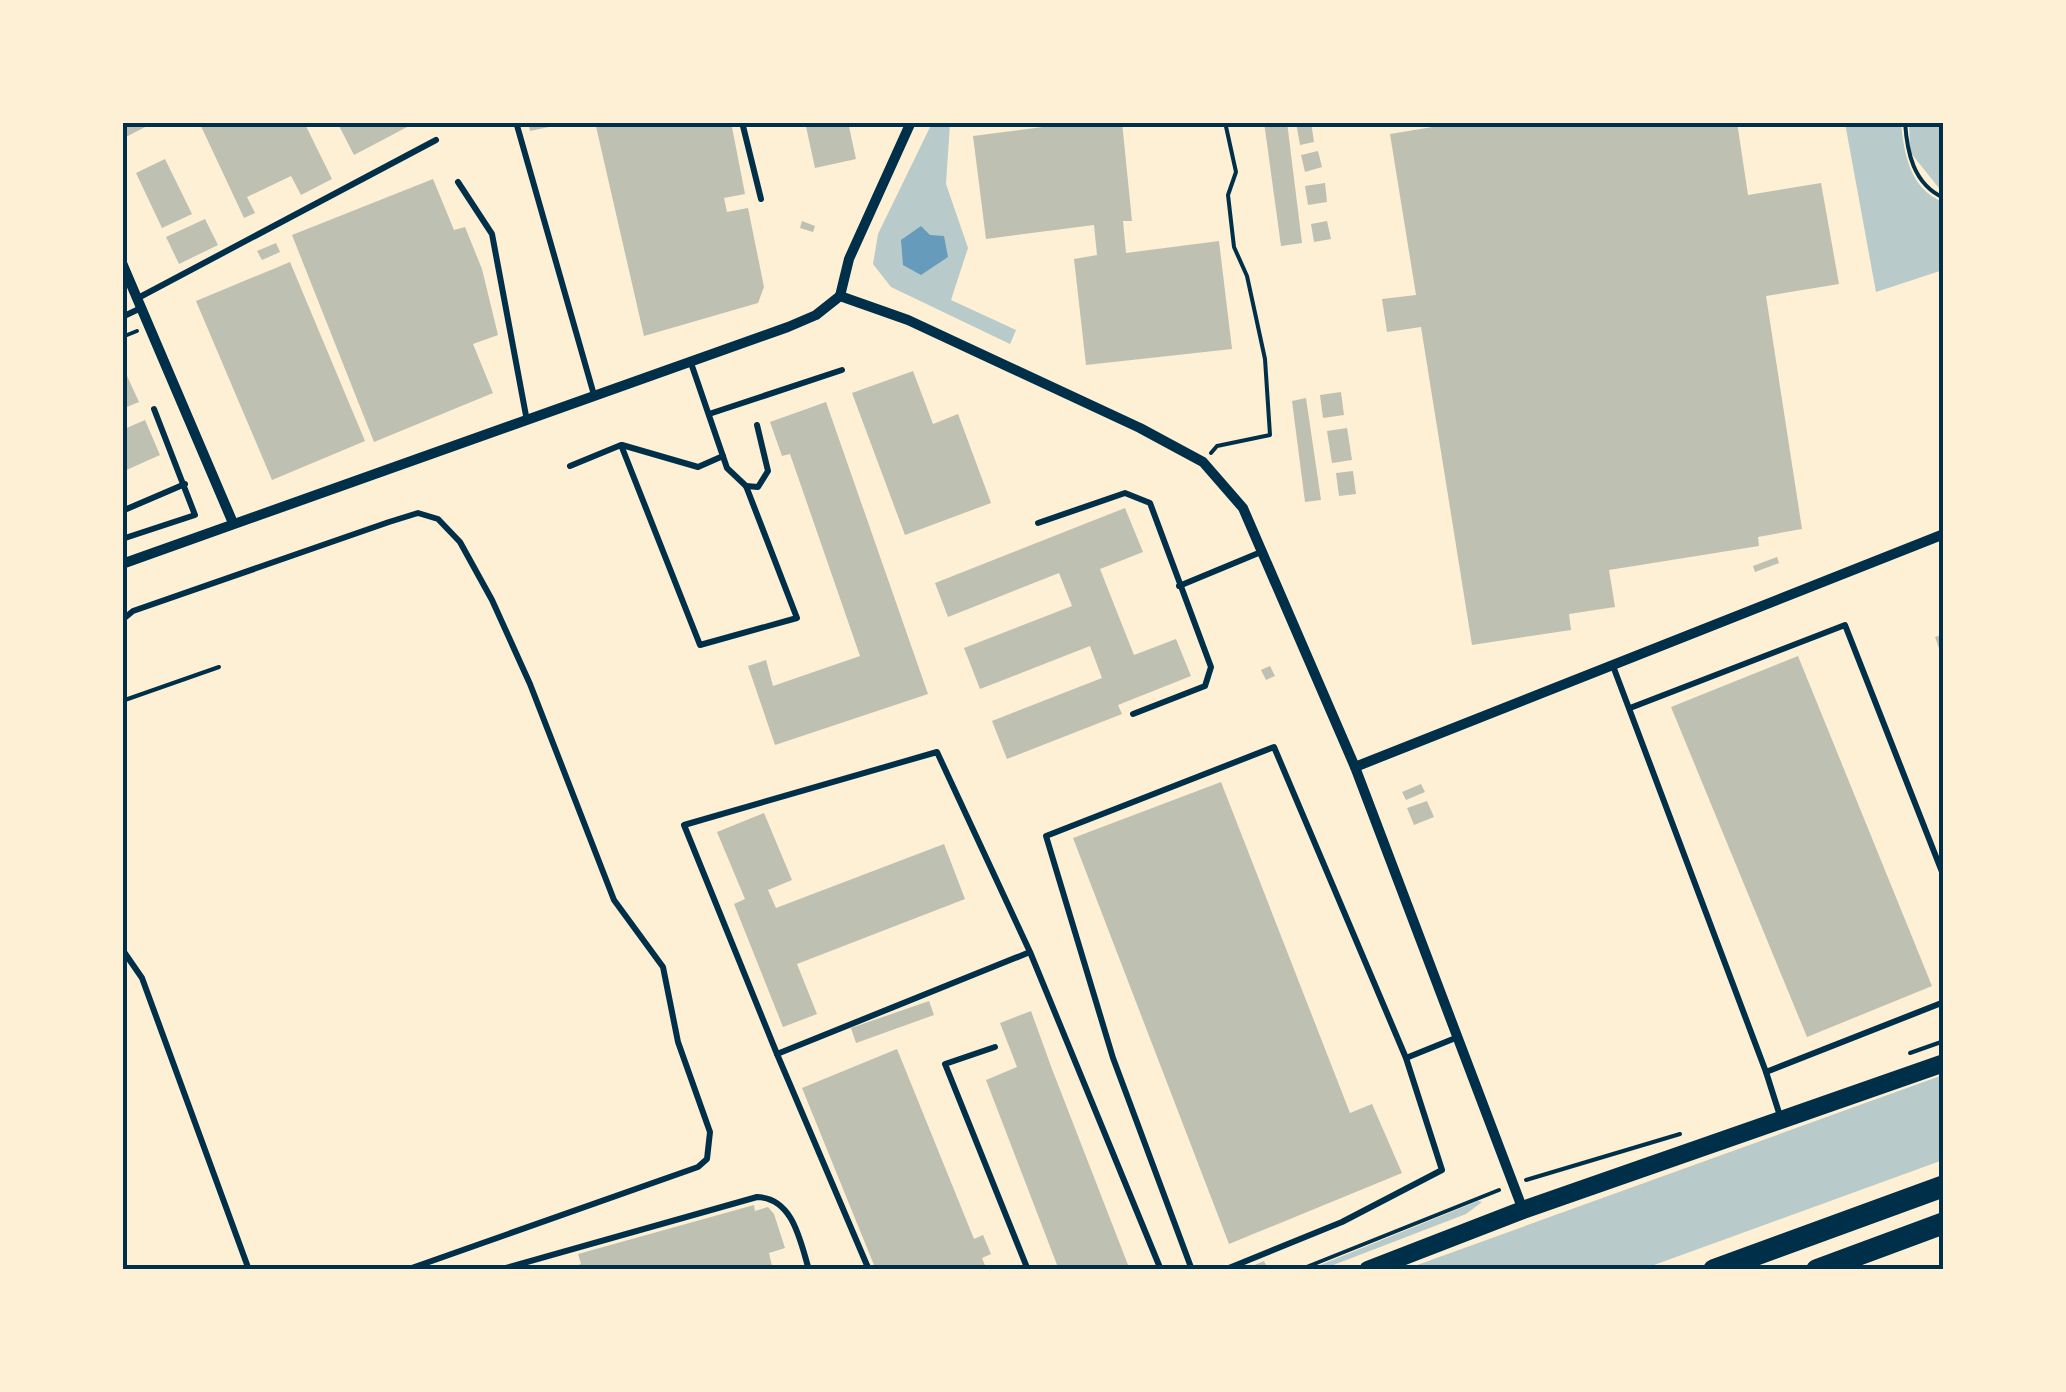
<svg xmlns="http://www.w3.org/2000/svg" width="2066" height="1392" viewBox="0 0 2066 1392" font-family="Inter,sans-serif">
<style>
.green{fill:#b9caca}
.water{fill:#669bbc}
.building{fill:#bec0b2}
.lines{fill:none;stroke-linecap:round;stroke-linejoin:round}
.path{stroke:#003049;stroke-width:4}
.service{stroke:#003049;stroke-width:6}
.minor{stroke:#003049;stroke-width:10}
.secondary{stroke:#003049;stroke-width:18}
.motorway{stroke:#003049;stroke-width:22}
.neatline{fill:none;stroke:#003049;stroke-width:4}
</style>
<rect width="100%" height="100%" fill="#fdf0d5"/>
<g class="green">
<path d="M932 123H950L946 184 968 248 951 300 1016 330 1010 344 891 287 873 264 878 234Z"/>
<path d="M1845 123H1901C1904 154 1910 189 1943 202V270L1876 292Z"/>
<path d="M1909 123H1943V193L1910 152Z"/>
<path d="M1943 1075V1160L1643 1269H1406Z"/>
<path d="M1478 1201 1482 1202 1466 1214 1323 1269 1308 1270Z"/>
</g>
<path class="water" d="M921 226 930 235 944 236 948 257 921 275 903 265 901 240Z"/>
<g class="building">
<path d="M135 122H155L122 139V129Z"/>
<path d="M304 122 332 179 301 195 291 176 247 197 255 213 244 218 200 124Z"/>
<path d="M337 122H409L411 125 354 155Z"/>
<path d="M528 122H563V124L530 131Z"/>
<path d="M595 122H731L745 194 724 198 727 212 748 208 764 287 758 303 644 336Z"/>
<path d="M805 122H848L856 159 815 168Z"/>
<path d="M1082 122H1122L1132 221H1123L1126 253 1219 241 1232 349 1086 365 1074 259 1097 255 1094 225 986 239 973 136Z"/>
<path d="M1264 122H1287L1302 243 1281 246Z"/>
<path d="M1296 122H1311L1314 142 1300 145Z"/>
<path d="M1463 122H1737L1748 195 1821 183 1839 284 1766 296 1802 529 1758 537 1759 546 1609 570 1615 607 1569 614 1571 630 1472 645 1421 327 1387 332 1382 299 1416 295 1390 134Z"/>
<path d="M1318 151 1322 167 1305 172 1301 155Z"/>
<path d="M165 159 192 214 162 228 136 173Z"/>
<path d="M433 179 454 230 465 227 482 269 498 335 473 344 493 393 374 442 292 235Z"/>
<path d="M1325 183 1327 202 1308 205 1305 186Z"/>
<path d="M205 219 218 245 179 264 166 237Z"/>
<path d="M802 221 815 226 813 232 800 228Z"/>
<path d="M1327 221 1331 239 1314 242 1311 224Z"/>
<path d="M276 243 280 252 262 260 257 251Z"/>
<path d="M290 262 365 441 272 480 196 301Z"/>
<path d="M122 365 139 402 122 409Z"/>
<path d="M913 371 933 424 958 414 991 503 905 535 852 393Z"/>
<path d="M1341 392 1344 415 1323 418 1320 395Z"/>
<path d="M1306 398 1321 500 1305 502 1292 401Z"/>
<path d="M826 402 928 694 775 745 748 666 766 660 773 686 860 656 790 454 782 456 770 422Z"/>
<path d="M145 420 160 455 122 472V430Z"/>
<path d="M1347 428 1352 460 1332 463 1327 431Z"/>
<path d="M1353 471 1356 494 1339 496 1336 473Z"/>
<path d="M1125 508 1143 552 1100 569 1134 655 1176 639 1191 676 1118 705 1122 714 1007 759 992 721 1102 678 1090 646 980 689 964 648 1072 606 1059 573 948 617 935 583Z"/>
<path d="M1777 557 1779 563 1755 572 1753 566Z"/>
<path d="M1944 634V659H1943L1935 637Z"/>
<path d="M1798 656 1932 986 1807 1037 1671 707Z"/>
<path d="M1270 666 1275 676 1266 680 1261 670Z"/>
<path d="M1221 782 1350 1113 1372 1104 1402 1173 1229 1244 1073 838Z"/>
<path d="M1421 784 1425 792 1406 800 1402 792Z"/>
<path d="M1427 801 1434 817 1414 825 1407 808Z"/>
<path d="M764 813 792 880 768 890 776 908 944 844 965 899 797 964 817 1014 783 1027 734 904 745 899 717 832Z"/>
<path d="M929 1001 934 1015 856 1043 851 1028Z"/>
<path d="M1031 1011 1052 1069 1130 1270H1059L986 1080 1017 1067 1000 1023Z"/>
<path d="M897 1049 974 1239 983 1235 991 1254 982 1258 986 1268 982 1270H876L802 1088Z"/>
<path d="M754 1205 755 1211 768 1207 774 1214 785 1248 769 1253 773 1270H565L581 1264 578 1254Z"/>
<path d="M1264 1261 1268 1270H1245V1269Z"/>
</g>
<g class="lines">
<g class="path">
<path d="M1905 122C1907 152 1913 184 1944 198"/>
<path d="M122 337 137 331"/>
<path d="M1211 453 1217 446 1270 435 1265 359 1247 276 1234 247 1228 195 1236 172 1225 122"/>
<path d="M122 701 219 667"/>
<path d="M1910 1053 1944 1041"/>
<path d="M1526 1180 1680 1134"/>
<path d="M1299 1270 1499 1190"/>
</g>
<g class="service">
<path d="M516 122 594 395"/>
<path d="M742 122 761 199"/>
<path d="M458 182 492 234 527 421"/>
<path d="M138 298 436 140"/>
<path d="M122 317 141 308"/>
<path d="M709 414 842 370"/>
<path d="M622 445 698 467 723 456"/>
<path d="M570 466 621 445 700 645 797 618 746 486 727 468 691 363"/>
<path d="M746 486 758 487 768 471 757 425"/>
<path d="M122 511 185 484"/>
<path d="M1038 523 1125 493 1150 503 1211 667 1205 686 1133 714"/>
<path d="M122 539 195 515 154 409"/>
<path d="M1179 586 1261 552"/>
<path d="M122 620 133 611 389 522 418 513 438 519 460 542 492 600 530 684 614 900 663 967 678 1042 710 1132 707 1159 698 1167 406 1270"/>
<path d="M1613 666 1766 1072 1944 1002"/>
<path d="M1630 708 1845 625 1944 877"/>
<path d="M122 949 142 978 249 1270"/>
<path d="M1030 952 777 1054 684 825 937 752 1030 952 1161 1270"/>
<path d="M995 1047 945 1064 1028 1270"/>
<path d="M777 1054 869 1270"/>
<path d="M1406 1058 1458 1037"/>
<path d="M1766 1072 1781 1119"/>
<path d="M499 1270 757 1197C793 1198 800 1240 809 1270"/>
<path d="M1192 1270 1113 1058 1046 836 1274 747 1406 1058 1442 1170 1342 1222 1224 1270"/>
</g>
<g class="minor">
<path d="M122 263 233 523"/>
<path d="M840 296 908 320 1140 428 1203 462 1243 508 1355 767 1523 1210"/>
<path d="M840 296 849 259 911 122"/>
<path d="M122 564 788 327 816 315 840 296"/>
<path d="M1355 767 1944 534"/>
</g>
<path class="secondary" d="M1368 1270 1523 1210 1944 1063"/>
<g class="motorway">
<path d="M1714 1270 1944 1186"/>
<path d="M1817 1270 1944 1223"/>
</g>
</g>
<rect width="2066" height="1392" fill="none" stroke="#fdf0d5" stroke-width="250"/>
<rect x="125" y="125" width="1816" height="1142" class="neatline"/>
</svg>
